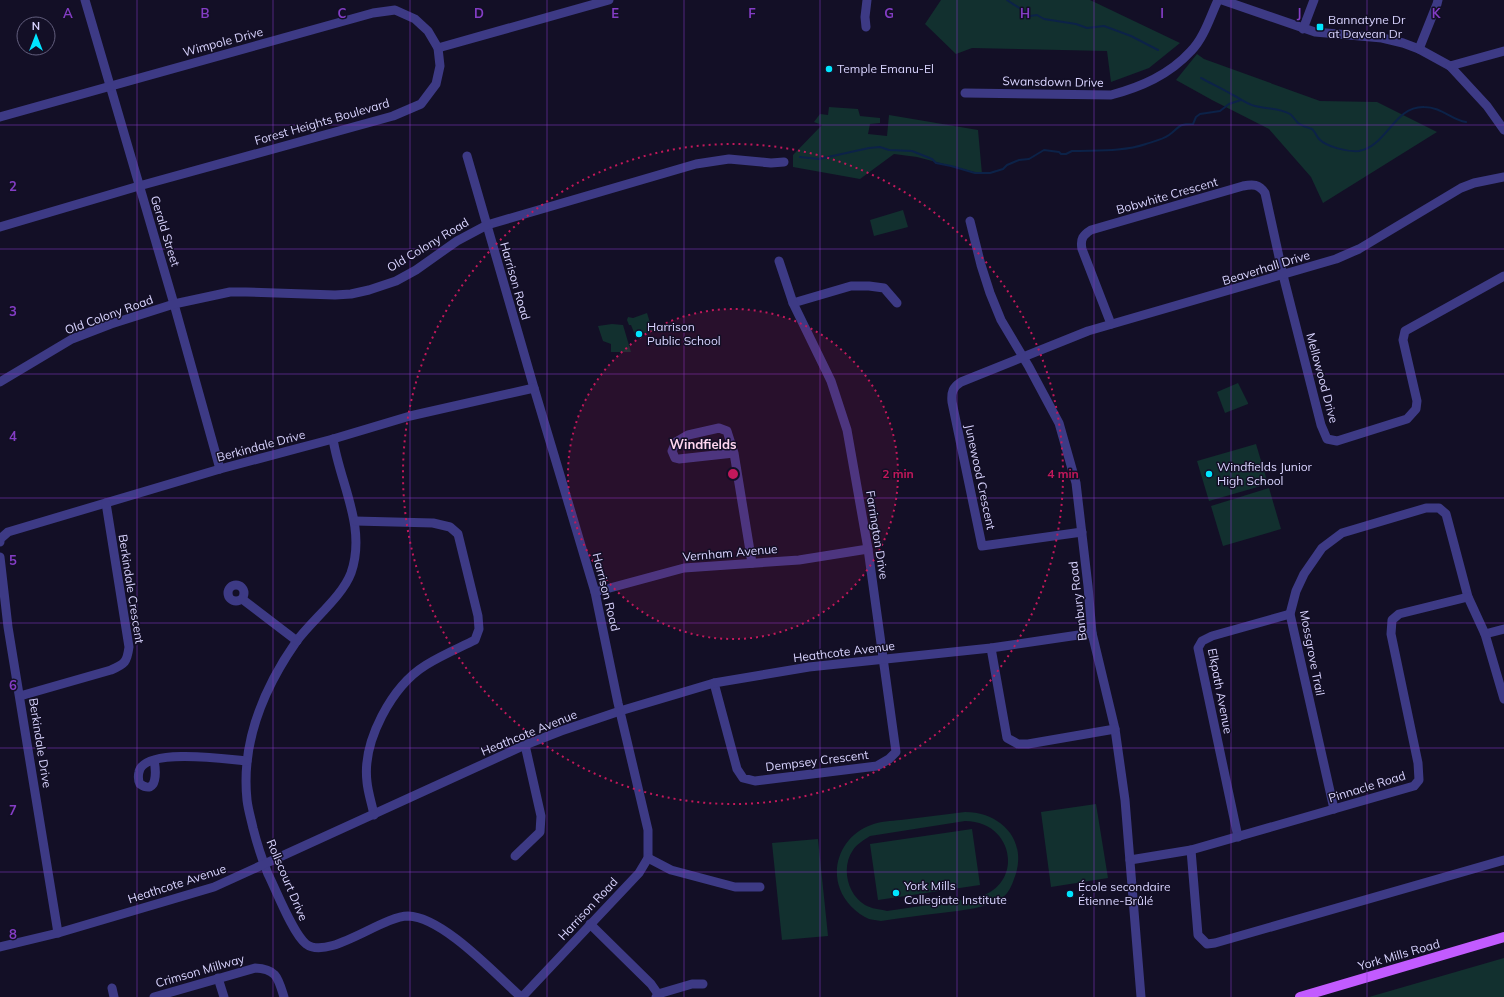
<svg xmlns="http://www.w3.org/2000/svg" width="1504" height="997" viewBox="0 0 1504 997" font-family="Mulish,sans-serif">
<style>
.green{fill:#12302f;fill-rule:evenodd}
.lines{fill:none;stroke-linecap:round;stroke-linejoin:round}
.stream{stroke:#0c2248;stroke-width:2}
.minor{stroke:#3d3a85;stroke-width:9}
.major{stroke:#c25bff;stroke-width:10}
.grid{fill:none;stroke:#843dc5;stroke-width:1;stroke-opacity:0.55}
.ring{fill:none;stroke:#c2185b;stroke-width:2;stroke-dasharray:2 4}
.poi-dot{fill:#00e5ff;stroke:#130f26;stroke-width:1.5}
.labels{text-anchor:middle;stroke-width:3;stroke-linejoin:round;paint-order:stroke}
.poi-label{font-size:12px;fill:#d9d4ff;stroke:#130f26;text-anchor:start}
.street-label{font-size:12px;fill:#d9d4ff;stroke:#130f26}
.neighbourhood-label{font-size:13px;font-weight:bold;fill:#ffd6f0;stroke:#130f26}
.grid-label{font-size:13px;text-anchor:middle;font-weight:bold;fill:#843dc5;stroke:#130f26;stroke-width:3;stroke-linejoin:round;paint-order:stroke}
.centre{fill:#c2185b;stroke:#130f26;stroke-width:2}
.ring-label{font-size:12px;text-anchor:middle;font-weight:bold;fill:#c2185b;stroke:#130f26;stroke-width:3;stroke-linejoin:round;paint-order:stroke}
</style>
<rect width="100%" height="100%" fill="#130f26"/>
<g class="green">
<path d="M941 0H1090L1180 43 1149 68 1111 82 1107 51 972 48 956 54 925 24Z"/>
<path d="M1197 54 1204 59 1320 101 1377 102 1437 132 1323 203 1311 177 1269 129 1212 100 1176 80Z"/>
<path d="M829 107 858 109 860 116 880 118V123L870 124 868 134 887 136 889 115 978 130 982 174 917 157 894 154 860 179 793 167V155L822 125 814 122 820 114 828 115Z"/>
<path d="M903 210 908 227 874 236 870 220Z"/>
<path d="M647 313 652 329 654 331 635 335 631 325H629L627 320 628 317 633 318Z"/>
<path d="M612 324 623 325 631 352H611V344L603 341 598 326Z"/>
<path d="M1238 383 1248 403V404L1225 413 1217 392Z"/>
<path d="M1256 444 1268 484 1209 501 1197 461Z"/>
<path d="M1269 488 1281 529 1223 546 1211 506Z"/>
<path d="M1096 804 1108 878 1051 887 1041 812Z"/>
<path d="M965 812C1002 812 1029 842 1014 879 1012 885 1008 894 1003 897 985 909 963 910 941 913 921 915 901 918 881 921 877 920 872 920 869 919 857 914 844 901 840 889 830 863 845 834 871 825 880 821 891 821 901 820 922 817 944 815 965 812ZM965 821C1015 821 1025 886 976 898L887 911C879 909 872 909 865 905 847 894 841 867 853 850 857 844 864 840 870 836Z"/>
<path d="M972 829 980 885 878 900 870 844Z"/>
<path d="M818 839 828 936 782 940 772 843Z"/>
<path d="M1504 958V997H1369Z"/>
</g>
<g class="lines">
<g class="stream">
<path d="M1007 0C1015 6 1023 9 1030 16L1037 15 1044 19 1076 24 1087 28 1104 26 1131 36 1158 50"/>
<path d="M1201 78C1212 84 1223 89 1233 95 1241 99 1247 104 1255 106 1266 109 1280 108 1290 114 1293 116 1295 120 1298 123 1302 126 1307 127 1312 129 1315 131 1316 136 1319 139 1327 147 1347 152 1359 151 1387 146 1394 106 1424 107 1442 107 1451 120 1466 122"/>
<path d="M800 157 819 159 869 148 880 147 889 150 912 151 932 159 936 163 951 166 975 173H990L1003 169 1007 165 1019 160 1029 159 1044 150 1059 152 1061 154H1066L1072 151C1097 150 1122 152 1146 144 1152 142 1164 139 1169 135 1180 127 1177 124 1193 124L1196 117 1200 114 1220 111 1229 104 1241 100"/>
</g>
<g class="minor">
<path d="M85 0 174 304 220 469"/>
<path d="M1222 0 1315 32 1382 38 1403 43 1419 49 1450 66 1487 106 1504 130"/>
<path d="M866 27 865 17 867 0"/>
<path d="M1303 29 1314 0"/>
<path d="M438 48 609 0"/>
<path d="M1419 49 1437 4 1438 0"/>
<path d="M1450 66 1504 51"/>
<path d="M965 93 1111 95C1141 87 1169 75 1191 51 1204 38 1210 17 1218 0"/>
<path d="M0 117 373 13 395 10 415 19 428 31 438 48 440 66 436 84 421 104 393 116 139 186 0 227"/>
<path d="M467 156 534 388 595 592 618 703 648 830V858L639 873 522 997"/>
<path d="M970 221 981 265 990 293 1001 320 1029 367 1059 423 1076 483 1088 586 1092 633 1115 729 1125 800 1141 997"/>
<path d="M793 303 851 286H869L884 288 897 303"/>
<path d="M1111 324 1082 249C1080 239 1083 235 1091 230L1243 186C1253 184 1259 184 1265 193L1283 275 1321 425 1327 439 1337 441 1407 419 1416 409 1417 401 1403 340 1405 331 1504 276"/>
<path d="M0 382 72 339 111 324 174 304 230 292H246L335 295 351 294 369 290 396 281 416 270 457 241 487 225 696 164 729 159 771 163 784 162"/>
<path d="M333 439C340 484 367 527 351 573 342 597 312 620 296 642 264 688 241 743 247 800 248 809 251 819 253 828 257 844 262 859 268 874 276 890 293 934 306 944 328 961 382 916 408 916 443 917 495 974 521 997"/>
<path d="M734 453 679 459 675 458 672 451 676 442 688 435 719 428 727 431 734 453 752 563"/>
<path d="M355 521 433 523 450 527 458 534 478 616 479 629 475 640C459 648 442 655 426 665 392 686 362 741 367 782 368 793 372 804 374 815"/>
<path d="M1082 532 982 546 952 402C951 392 953 387 961 382L1088 331 1336 259 1359 249 1461 188 1474 183 1504 177"/>
<path d="M0 542V539L8 532 220 469 333 439 410 416 534 388"/>
<path d="M0 557 8 627 58 933"/>
<circle cx="236" cy="593" r="8"/>
<path d="M595 592 684 568 799 560 868 549"/>
<path d="M242 599 297 641"/>
<path d="M1485 634 1504 629"/>
<path d="M991 648 1007 738 1018 744H1028L1115 729"/>
<path d="M714 683 737 769 743 778 755 781 877 766 889 759 896 752 868 549 847 430 831 381 793 303 779 261"/>
<path d="M20 696 111 670C125 664 127 662 129 647L106 503"/>
<path d="M154 760C156 770 158 796 140 784 138 780 138 776 139 772 144 747 227 759 247 761"/>
<path d="M1334 809 1290 614 1296 591 1304 574 1322 548 1342 533 1426 508H1439L1446 514 1468 597 1485 634 1504 699"/>
<path d="M1238 837 1198 648 1202 641 1212 636 1290 614"/>
<path d="M1191 850 1198 935 1207 944 1215 943 1504 860"/>
<path d="M515 856 540 832 541 816 525 745"/>
<path d="M648 858 671 870 735 887H760"/>
<path d="M1130 860 1191 850 1414 786 1419 780 1418 763 1391 634 1392 620 1399 614 1468 597"/>
<path d="M590 924 651 984 658 994 656 997"/>
<path d="M0 947 58 933 214 887 525 745 561 731 620 711 714 683 809 667 991 648 1092 633"/>
<path d="M218 978 224 997"/>
<path d="M112 988 114 997"/>
<path d="M658 994 692 984H703"/>
<path d="M154 997 255 968C277 969 278 978 284 997"/>
</g>
<path class="major" d="M1300 997 1504 937"/>
</g>
<path class="grid" d="M137 0V997M273 0V997M410 0V997M547 0V997M684 0V997M820 0V997M957 0V997M1094 0V997M1231 0V997M1367 0V997M0 125H1504M0 249H1504M0 374H1504M0 498H1504M0 623H1504M0 748H1504M0 872H1504"/>
<circle cx="733" cy="474" r="165" fill="#c2185b" fill-opacity=".12"/>
<g class="ring">
<circle cx="733" cy="474" r="165"/>
<circle cx="733" cy="474" r="330"/>
</g>
<g class="poi-dot">
<rect x="1316" y="23" width="8" height="8" rx="2"/>
<circle cx="829" cy="69" r="4"/>
<circle cx="639" cy="334" r="4"/>
<circle cx="1209" cy="474" r="4"/>
<circle cx="896" cy="893" r="4"/>
<circle cx="1070" cy="894" r="4"/>
</g>
<g class="labels">
<g class="poi-label">
<text x="1328" y="24">Bannatyne Dr<tspan x="1328" dy="14">at Davean Dr</tspan></text>
<text x="837" y="73">Temple Emanu-El</text>
<text x="647" y="331">Harrison<tspan x="647" dy="14">Public School</tspan></text>
<text x="1217" y="471">Windfields Junior<tspan x="1217" dy="14">High School</tspan></text>
<text x="904" y="890">York Mills<tspan x="904" dy="14">Collegiate Institute</tspan></text>
<text x="1078" y="891">École secondaire<tspan x="1078" dy="14">Étienne-Brûlé</tspan></text>
</g>
<g class="street-label">
<text transform="translate(223 42) rotate(-15)" y="4">Wimpole Drive</text>
<text transform="translate(1053 82) rotate(1)" y="4">Swansdown Drive</text>
<text transform="translate(322 122) rotate(-16)" y="4">Forest Heights Boulevard</text>
<text transform="translate(1167 196) rotate(-16)" y="4">Bobwhite Crescent</text>
<text transform="translate(165 231) rotate(73)" y="4">Gerald Street</text>
<text transform="translate(428 245) rotate(-31)" y="4">Old Colony Road</text>
<text transform="translate(1266 268) rotate(-17)" y="4">Beaverhall Drive</text>
<text transform="translate(515 281) rotate(74)" y="4">Harrison Road</text>
<text transform="translate(109 315) rotate(-20)" y="4">Old Colony Road</text>
<text transform="translate(1322 378) rotate(75)" y="4">Mellowood Drive</text>
<text transform="translate(261 446) rotate(-15)" y="4">Berkindale Drive</text>
<text transform="translate(980 477) rotate(78)" y="4">Junewood Crescent</text>
<text transform="translate(877 535) rotate(81)" y="4">Farrington Drive</text>
<text transform="translate(730 553) rotate(-5)" y="4">Vernham Avenue</text>
<text transform="translate(131 589) rotate(81)" y="4">Berkindale Crescent</text>
<text transform="translate(606 592) rotate(76)" y="4">Harrison Road</text>
<text transform="translate(1078 601) rotate(-97)" y="4">Banbury Road</text>
<text transform="translate(844 652) rotate(-7)" y="4">Heathcote Avenue</text>
<text transform="translate(1312 653) rotate(79)" y="4">Mossgrove Trail</text>
<text transform="translate(1220 691) rotate(79)" y="4">Elkpath Avenue</text>
<text transform="translate(529 733) rotate(-22)" y="4">Heathcote Avenue</text>
<text transform="translate(40 743) rotate(81)" y="4">Berkindale Drive</text>
<text transform="translate(817 761) rotate(-7)" y="4">Dempsey Crescent</text>
<text transform="translate(1367 787) rotate(-17)" y="4">Pinnacle Road</text>
<text transform="translate(287 880) rotate(67)" y="4">Rollscourt Drive</text>
<text transform="translate(177 884) rotate(-18)" y="4">Heathcote Avenue</text>
<text transform="translate(588 909) rotate(-47)" y="4">Harrison Road</text>
<text transform="translate(1399 955) rotate(-16)" y="4">York Mills Road</text>
<text transform="translate(200 971) rotate(-16)" y="4">Crimson Millway</text>
</g>
<g class="neighbourhood-label">
<text x="703" y="449">Windfields</text>
</g>
</g>
<g class="grid-label">
<text x="68" y="18">A</text>
<text x="205" y="18">B</text>
<text x="342" y="18">C</text>
<text x="479" y="18">D</text>
<text x="615" y="18">E</text>
<text x="752" y="18">F</text>
<text x="889" y="18">G</text>
<text x="1025" y="18">H</text>
<text x="1162" y="18">I</text>
<text x="1299" y="18">J</text>
<text x="1436" y="18">K</text>
<text x="13" y="191">2</text>
<text x="13" y="316">3</text>
<text x="13" y="441">4</text>
<text x="13" y="565">5</text>
<text x="13" y="690">6</text>
<text x="13" y="815">7</text>
<text x="13" y="939">8</text>
</g>
<circle cx="733" cy="474" r="6" class="centre"/>
<g class="ring-label">
<text x="898" y="478">2 min</text>
<text x="1063" y="478">4 min</text>
</g>
<g transform="translate(36 36)"><circle r="19" fill="#130f26" stroke="#625e7d"/>
<path d="M0-3L7 15L0 10L-7 15Z" fill="#00e5ff"/>
<text y="-6" font-size="11" font-weight="bold" text-anchor="middle" fill="#d9d4ff">N</text>
</g>
</svg>
